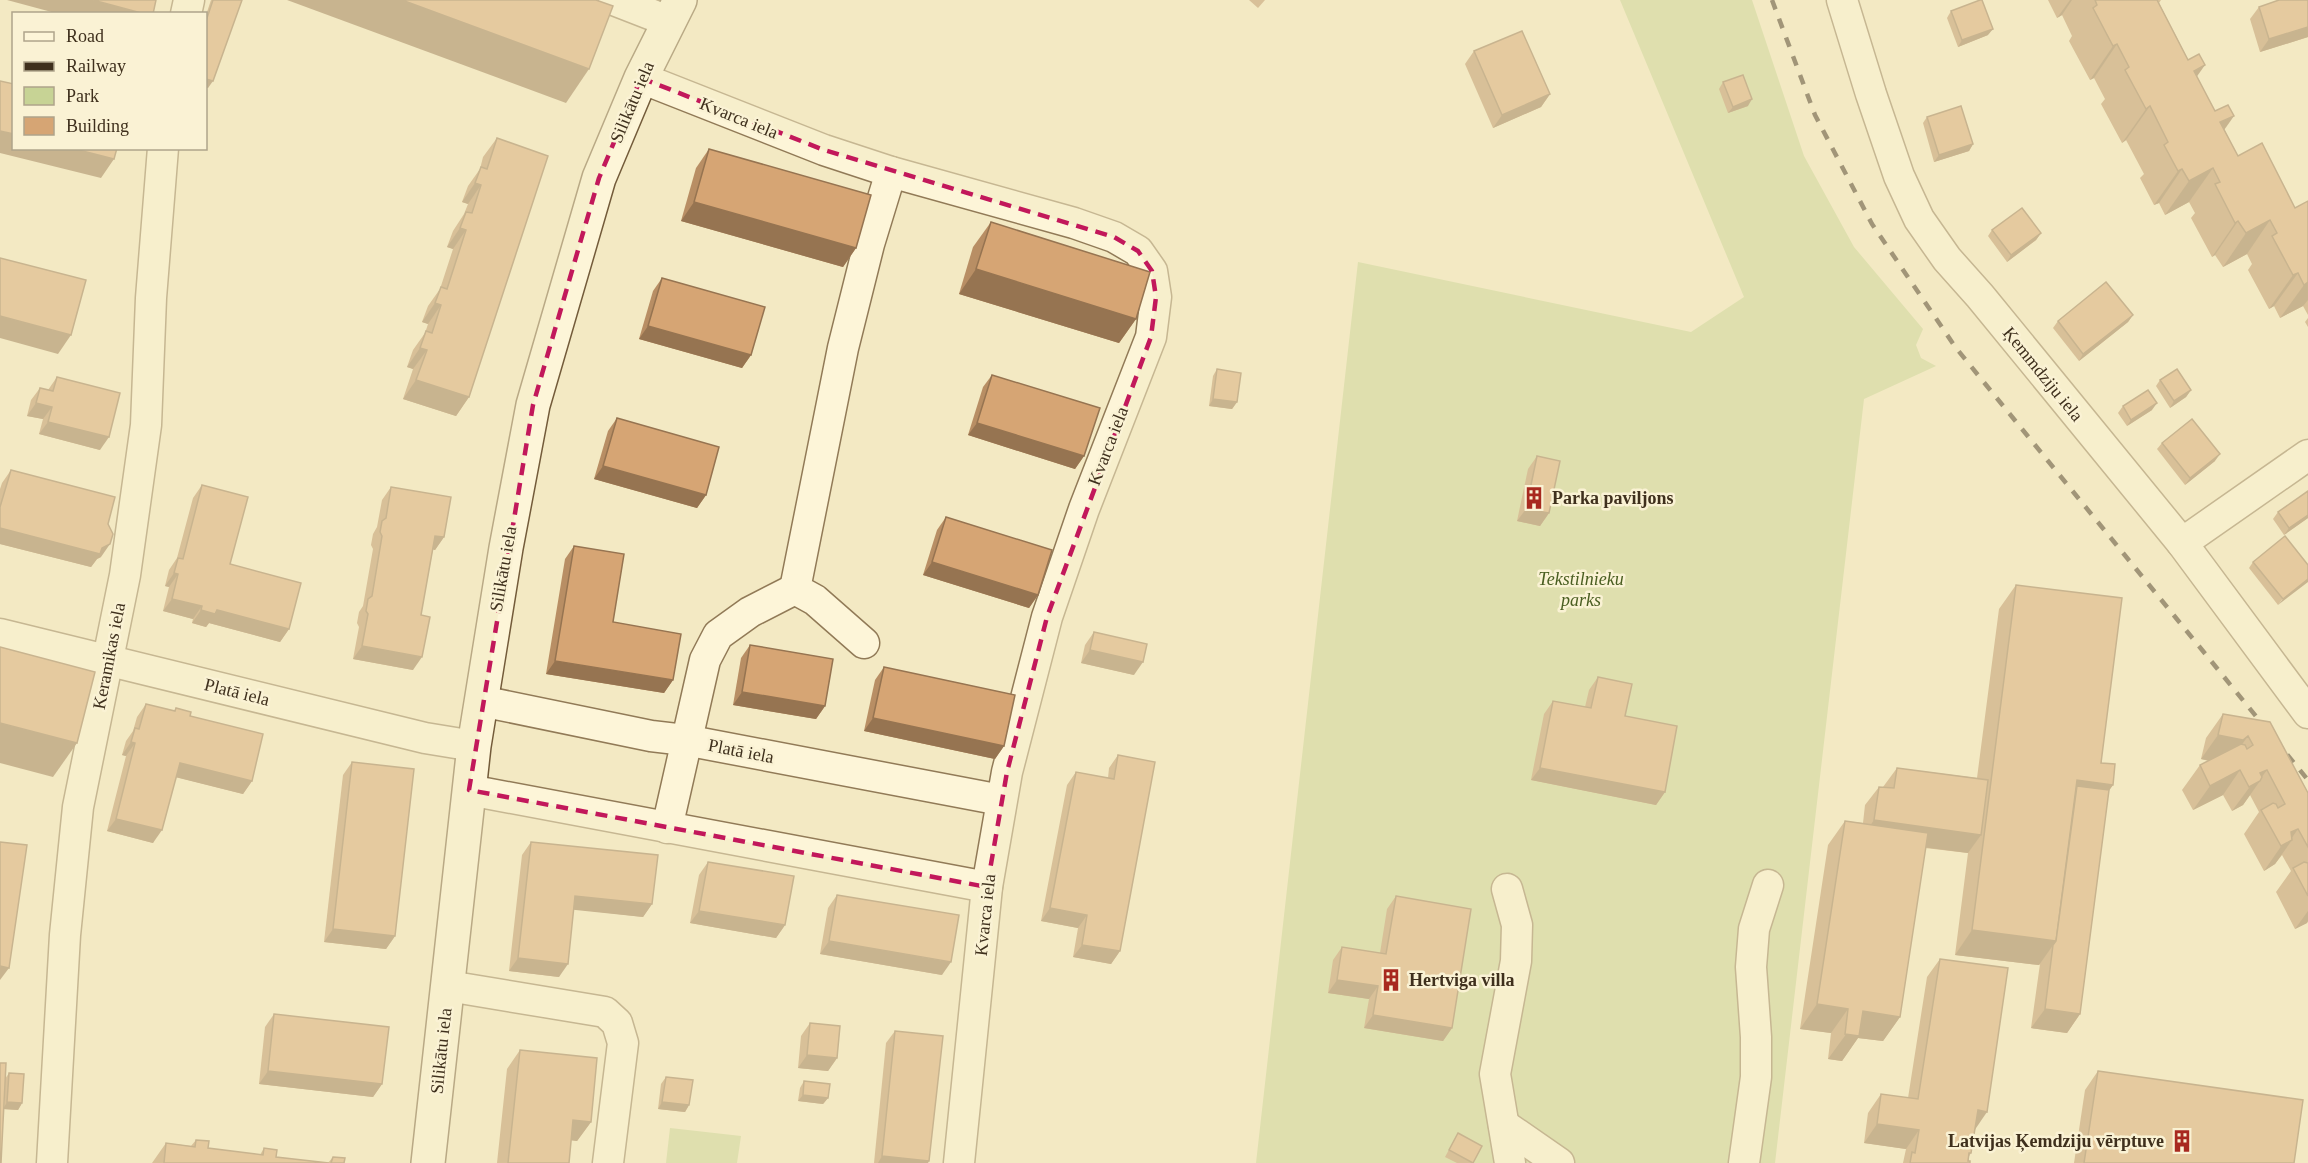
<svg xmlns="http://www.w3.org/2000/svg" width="2308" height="1163" viewBox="0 0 2308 1163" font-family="'Times New Roman',serif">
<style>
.green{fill:#c7d395}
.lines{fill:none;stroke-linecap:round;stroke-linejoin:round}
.minor-casing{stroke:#917a57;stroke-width:33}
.secondary-casing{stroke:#735b3a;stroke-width:36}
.minor{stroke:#fdf5d8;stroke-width:30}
.secondary{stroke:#fdf5d8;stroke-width:33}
.rail{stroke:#3f301d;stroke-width:4.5;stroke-dasharray:10 10;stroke-linecap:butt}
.wall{fill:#b88e64}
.shaded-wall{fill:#967451}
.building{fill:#d6a574;stroke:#967451;stroke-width:1.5}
.marked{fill:none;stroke:#c2185b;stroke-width:4.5;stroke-dasharray:12 8;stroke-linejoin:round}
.labels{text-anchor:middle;stroke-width:5;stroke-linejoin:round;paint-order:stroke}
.street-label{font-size:18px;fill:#3f301d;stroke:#faf2d4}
.poi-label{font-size:18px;font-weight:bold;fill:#3f301d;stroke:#faf2d4;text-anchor:start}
.park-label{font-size:18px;font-style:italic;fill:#4a5e21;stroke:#faf2d4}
</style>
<rect width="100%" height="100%" fill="#f3e9c3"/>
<g class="green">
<path d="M1620 0H1752L1804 156 1854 247 1923 329 1916 345 1921 358 1936 366 1864 399 1775 1163H1256L1358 262 1691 332 1744 297Z"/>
<path d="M670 1128 741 1136 737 1163H666Z"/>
</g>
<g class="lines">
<g class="minor-casing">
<g id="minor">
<path d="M614 0 668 21"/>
<path d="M1842 0 1871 94 1899 176 1919 219 1947 259 1980 296 2182 543 2308 713"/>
<path d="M186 14 189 0"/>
<path d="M641 78 824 150 891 172 1074 223 1114 237 1138 251 1152 271 1156 297 1151 337 1084 509 1047 617 1007 772 987 887 959 1163"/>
<path d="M2182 543 2308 455"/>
<path d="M0 634 425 738 474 746"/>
<path d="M864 643 815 600 795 589 843 348 869 244 891 172"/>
<path d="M481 701 651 736 685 740 1001 800"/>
<path d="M469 790 987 887"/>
<path d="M667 828 705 660 718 635 750 612 795 589"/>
<path d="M1507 889 1517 925 1516 961 1495 1074 1510 1163"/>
<path d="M448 986 605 1012 617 1023 623 1043 608 1163"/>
<path d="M1504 1125 1559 1163"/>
<path d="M52 1163 65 935 78 807 125 575 146 425 151 298 163 148"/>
<path d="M1744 1163 1756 1077V1037L1751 967 1754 929 1768 885"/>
</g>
</g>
<g class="secondary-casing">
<path id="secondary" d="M428 1163 474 746 506 548 533 405 599 178 641 78 680 0"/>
</g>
<use href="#minor" class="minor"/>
<use href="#secondary" class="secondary"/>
<path class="rail" d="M1772 0 1815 115 1872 224 1956 348 2308 780"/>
</g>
<g class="wall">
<path d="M211 0H242L208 88 206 87V15Z"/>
<path d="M1249 0H1265L1258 8Z"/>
<path d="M2048 0H2161L2159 3 2238 156 2295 208 2308 201V315L2303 306 2280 318 2274 306 2269 309 2248 270 2252 264 2247 254 2223 267 2215 255 2212 257 2191 218 2195 213 2189 202 2165 215 2159 203 2154 205 2140 178 2144 174 2126 140 2122 143 2101 104 2105 99 2094 78 2090 80 2069 41 2072 36 2062 15 2057 18Z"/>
<path d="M2308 0V37L2260 52 2250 19 2259 7Z"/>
<path d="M1951 11 1988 35 1958 47 1947 18Z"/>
<path d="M1474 51 1550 94 1541 107 1493 128 1465 64Z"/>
<path d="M1723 82 1748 106 1728 113 1719 89Z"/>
<path d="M1927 117 1973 144 1969 151 1934 162 1923 123Z"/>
<path d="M497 138 469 397 456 416 403 399 413 369 407 367 413 350 425 333 428 324 422 322 428 306 440 289 453 249 447 247 453 231 464 214 468 204 462 202 468 186 480 169 483 157Z"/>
<path d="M709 149 856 248 843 267 681 221 696 168Z"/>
<path d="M991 222 1136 319 1119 343 959 294 973 247Z"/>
<path d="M1992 230 2041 233 2036 240 2007 262 1988 236Z"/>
<path d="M662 278 751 355 742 368 639 339 653 291Z"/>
<path d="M2133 315 2128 322 2079 361 2053 328 2058 321Z"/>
<path d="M2308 318V327L2305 322Z"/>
<path d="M1217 369 1237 402 1232 409 1209 406 1213 376Z"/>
<path d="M992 375 1084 456 1075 469 968 435 983 387Z"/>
<path d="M57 377 100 450 39 434 43 419 27 416 31 400 40 388 48 390Z"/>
<path d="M2160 380 2191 390 2186 397 2170 408 2156 386Z"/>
<path d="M2123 406 2152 410 2127 426 2118 413Z"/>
<path d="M617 418 706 495 697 508 594 479 608 431Z"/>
<path d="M2162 443 2215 461 2185 485 2157 449Z"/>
<path d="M1537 456 1549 513 1540 526 1517 521 1528 469Z"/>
<path d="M11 470 101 557 97 559 91 567 0 544V489L2 483Z"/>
<path d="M202 485 230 564 289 629 280 642 209 623 206 627 192 623 193 619 163 611 169 587 165 586 169 570 177 558 193 498Z"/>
<path d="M391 487 444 537 435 550 433 549 421 615 413 670 353 659 359 627 357 623 359 612 363 606 373 549 371 545 373 534 377 527 382 500Z"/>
<path d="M2308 491V518L2284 535 2273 519 2278 512Z"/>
<path d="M946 517 1038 595 1029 608 923 575 937 530Z"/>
<path d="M574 546 613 622 673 680 664 693 546 674 565 559Z"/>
<path d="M2253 562 2308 565 2278 605 2249 568Z"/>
<path d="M2016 585 2113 785 2109 790 2080 1014 2067 1033 2031 1028 2040 964 2039 965 1955 955 1968 853 1925 848 1900 1017 1883 1041 1858 1038 1842 1061 1828 1059 1831 1033 1800 1029 1828 845 1845 821 1863 823 1865 805 1879 787H1883L1897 768 1977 778 1999 609Z"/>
<path d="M1094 632 1134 675 1081 663 1085 645Z"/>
<path d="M750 645 825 706 816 719 733 705 741 658Z"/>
<path d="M884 667 1004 746 995 759 864 731 875 680Z"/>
<path d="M1598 677 1625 716 1665 792 1656 805 1531 780 1544 714 1553 701 1585 707 1589 690Z"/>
<path d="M146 704 174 711 176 708 190 716 252 781 243 794 176 777 153 843 107 831 126 756 122 755 126 741 133 731 137 717Z"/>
<path d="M2223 714 2270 722 2308 793V921L2307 923 2295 929 2276 892 2291 871 2282 855 2275 864 2264 871 2244 834 2259 812 2250 795 2243 805 2232 811 2223 795 2193 810 2182 790 2200 765 2209 761 2201 759 2206 738Z"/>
<path d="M1118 755 1120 951 1111 964 1073 957 1078 928 1041 921 1067 785 1076 772 1108 778 1109 768Z"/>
<path d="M352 762 395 936 386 949 324 942 343 775Z"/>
<path d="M531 842 652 904 643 917 574 909 559 977 509 971 522 855Z"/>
<path d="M708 862 785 925 776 938 690 923 699 875Z"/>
<path d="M837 895 942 975 820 954 828 908Z"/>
<path d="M1396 896 1452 1028 1443 1041 1364 1028 1369 999 1328 993 1333 960 1342 947 1380 953 1387 909Z"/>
<path d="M1940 959 1975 1130 1971 1153 1968 1158V1161L1970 1163H1903L1906 1149 1864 1143 1868 1113 1881 1094 1908 1098 1927 977Z"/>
<path d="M274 1014 382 1084 373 1097 259 1084 265 1027Z"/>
<path d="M810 1023 837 1058 828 1071 798 1068 801 1036Z"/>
<path d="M895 1031 928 1163H874L886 1043Z"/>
<path d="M520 1050 591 1122 577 1141 571 1140 569 1163H497L507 1069Z"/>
<path d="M2098 1071 2294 1163H2074L2085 1090Z"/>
<path d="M9 1073 22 1103 18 1110 4 1109 5 1079Z"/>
<path d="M666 1077 689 1105 685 1112 658 1109 661 1084Z"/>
<path d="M804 1081 828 1098 823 1104 798 1101 800 1088Z"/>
<path d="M1458 1133 1482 1146 1473 1163H1457L1445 1157Z"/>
<path d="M196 1140 208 1148 260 1155 264 1148 276 1157 328 1163 333 1157 344 1163H152L166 1143 191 1146Z"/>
</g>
<g class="shaded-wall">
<path d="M7 0H93L145 14H59Z"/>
<path d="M287 0H402L589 69 566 103Z"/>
<path d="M2070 0H2072L2062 15 2057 18Z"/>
<path d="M2308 27V37L2260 52 2269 39Z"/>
<path d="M1993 29 1988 35 1958 47 1962 40Z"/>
<path d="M2117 44 2094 78 2090 80 2113 46Z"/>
<path d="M2205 65 2181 99 2194 71Z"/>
<path d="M206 79 213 81 208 88 206 87Z"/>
<path d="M1550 94 1541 107 1493 128 1502 115Z"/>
<path d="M1752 99 1748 106 1728 113 1733 107Z"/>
<path d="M2150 106 2126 140 2122 143 2146 109Z"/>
<path d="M2234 116 2210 150 2220 122Z"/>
<path d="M0 131 14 134V148H71L114 159 101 178 0 153Z"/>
<path d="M1973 144 1969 151 1934 162 1939 155Z"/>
<path d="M2213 168 2189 202 2165 215 2189 181Z"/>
<path d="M2182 169 2159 203 2154 205 2178 171Z"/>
<path d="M475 183 481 185 468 204 462 202Z"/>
<path d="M694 202 856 248 843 267 681 221Z"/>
<path d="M2270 220 2247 254 2223 267 2246 233Z"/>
<path d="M2238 221 2215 255 2212 257 2235 223Z"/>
<path d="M460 228 466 230 453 249 447 247Z"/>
<path d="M2041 233 2036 240 2007 262 2011 255Z"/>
<path d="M976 269 1136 319 1119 343 959 294Z"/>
<path d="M2298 273 2274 306 2269 309 2293 275Z"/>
<path d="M2308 282V300L2303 306 2280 318 2304 285Z"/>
<path d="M435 303 441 305 428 324 422 322Z"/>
<path d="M2133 315 2128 322 2079 361 2083 354Z"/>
<path d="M0 316 71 335 58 354 0 338Z"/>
<path d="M648 326 751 355 742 368 639 339Z"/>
<path d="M420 348 427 350 413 369 407 367Z"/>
<path d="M416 380 469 397 456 416 403 399Z"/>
<path d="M2191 390 2186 397 2170 408 2174 401Z"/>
<path d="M1213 399 1237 402 1232 409 1209 406Z"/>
<path d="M36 403 52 407 43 419 27 416Z"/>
<path d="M2157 403 2152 410 2127 426 2131 420Z"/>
<path d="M48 422 109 437 100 450 39 434Z"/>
<path d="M977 423 1084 456 1075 469 968 435Z"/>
<path d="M2220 454 2215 461 2185 485 2190 478Z"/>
<path d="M603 466 706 495 697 508 594 479Z"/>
<path d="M1526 509 1549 513 1540 526 1517 521Z"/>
<path d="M2308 515V518L2284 535 2289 528Z"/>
<path d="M0 528 110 544 101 557 97 559 91 567 0 544Z"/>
<path d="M435 536 444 537 435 550 426 548Z"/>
<path d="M932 562 1038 595 1029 608 923 575Z"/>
<path d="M174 573 178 574 169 587 165 586Z"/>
<path d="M2308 579V582L2278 605 2283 599Z"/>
<path d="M172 599 202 606 193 619 163 611Z"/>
<path d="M201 610H217L289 629 280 642 209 623 206 627 192 623Z"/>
<path d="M362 646 422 657 413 670 353 659Z"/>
<path d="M1090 650 1143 662 1134 675 1081 663Z"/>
<path d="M555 661 673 680 664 693 546 674Z"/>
<path d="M742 692 825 706 816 719 733 705Z"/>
<path d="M873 718 1004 746 995 759 864 731Z"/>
<path d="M0 723 77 743 53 777 0 763Z"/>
<path d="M2218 735 2248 736 2231 760 2226 764 2201 759Z"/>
<path d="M131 742 135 743 126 756 122 755Z"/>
<path d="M180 763 252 781 243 794 171 776Z"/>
<path d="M1540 768 1665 792 1656 805 1531 780Z"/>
<path d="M2240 770 2223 795 2193 810 2210 786Z"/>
<path d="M2267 770 2258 782 2260 781 2243 805 2232 811 2260 773Z"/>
<path d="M2077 780 2113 785 2096 809 2071 806Z"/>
<path d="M116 819 162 830 153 843 107 831Z"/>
<path d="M1874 820 1981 835 1968 853 1861 839Z"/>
<path d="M2298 829 2289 842 2292 840 2275 864 2264 871 2291 832Z"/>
<path d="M575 896 652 904 643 917 566 909Z"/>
<path d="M1050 908 1087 915 1078 928 1041 921Z"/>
<path d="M699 911 785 925 776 938 690 923Z"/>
<path d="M2308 911V921L2307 923 2295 929Z"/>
<path d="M333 929 395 936 386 949 324 942Z"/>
<path d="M1972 930 2056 941 2039 965 1955 955Z"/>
<path d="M829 941 951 962 942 975 820 954Z"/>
<path d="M1082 945 1120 951 1111 964 1073 957Z"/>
<path d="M518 958 568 964 559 977 509 971Z"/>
<path d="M0 966 9 968 0 980Z"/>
<path d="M1337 980 1378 986 1369 999 1328 993Z"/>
<path d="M1817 1004 1848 1009 1831 1033 1800 1029Z"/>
<path d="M2045 1009 2080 1014 2067 1033 2031 1028Z"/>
<path d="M1863 1011 1900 1017 1883 1041 1858 1038 1842 1061 1828 1059Z"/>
<path d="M1373 1015 1452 1028 1443 1041 1364 1028Z"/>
<path d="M807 1055 837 1058 828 1071 798 1068Z"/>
<path d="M268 1071 382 1084 373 1097 259 1084Z"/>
<path d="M803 1095 828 1098 823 1104 798 1101Z"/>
<path d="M7 1102 22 1103 18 1110 3 1109Z"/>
<path d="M662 1102 689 1105 685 1112 658 1109Z"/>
<path d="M1978 1110 1987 1112 1974 1131Z"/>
<path d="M573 1120 591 1122 577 1141 560 1139Z"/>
<path d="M1877 1124 1919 1130 1906 1149 1864 1143Z"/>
<path d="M882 1156 929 1161 928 1163H878Z"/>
</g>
<g class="building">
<path d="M93 0H156L153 14H145Z"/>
<path d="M213 0H242L213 81 206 79V21Z"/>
<path d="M402 0H596L613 6 589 69Z"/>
<path d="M1980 0H1982L1993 29 1962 40 1951 11Z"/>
<path d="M2095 0H2157L2188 60 2199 54 2205 65 2194 71 2215 111 2228 105 2234 116 2220 122 2238 156 2262 143 2295 208 2308 201V282L2304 285 2298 273 2293 275 2272 236 2277 233 2270 220 2246 233 2238 221 2235 223 2215 184 2220 182 2213 168 2189 181 2182 169 2178 171 2164 145 2168 142 2150 106 2146 109 2125 70 2129 67 2117 44 2113 46 2093 8 2097 5Z"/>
<path d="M2279 0H2308V27L2269 39 2259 7Z"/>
<path d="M1522 31 1550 94 1502 115 1474 51Z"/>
<path d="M1743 75 1752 99 1733 107 1723 82Z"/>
<path d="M0 81 14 84V134L0 131Z"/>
<path d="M1961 106 1973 144 1939 155 1927 117Z"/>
<path d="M497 138 548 156 469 397 416 380 427 350 420 348 426 331 432 333 441 305 435 303 441 287 447 289 466 230 460 228 466 212 472 213 481 185 475 183 481 167 487 169Z"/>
<path d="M71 148H117L114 159Z"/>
<path d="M709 149 871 195 856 248 694 202Z"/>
<path d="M2022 208 2041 233 2011 255 1992 230Z"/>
<path d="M991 222 1150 272 1136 319 976 269Z"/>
<path d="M0 258 86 280 71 335 0 316Z"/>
<path d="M662 278 765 307 751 355 648 326Z"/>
<path d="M2106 282 2133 315 2083 354 2058 321Z"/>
<path d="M1217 369 1241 373 1237 402 1213 399Z"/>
<path d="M2177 369 2191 390 2174 401 2160 380Z"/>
<path d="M992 375 1100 408 1084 456 977 423Z"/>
<path d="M57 377 120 393 109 437 48 422 52 407 36 403 40 388 53 391Z"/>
<path d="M2148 390 2157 403 2131 420 2123 406Z"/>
<path d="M617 418 719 447 706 495 603 466Z"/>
<path d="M2192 419 2220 454 2190 478 2162 443Z"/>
<path d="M1537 456 1560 461 1549 513 1526 509Z"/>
<path d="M11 470 115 497 108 524 113 534 110 544 102 548 100 554 0 528V507Z"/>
<path d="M202 485 248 497 230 564 301 583 289 629 217 610 215 614 201 610 202 606 172 599 178 574 174 573 178 558 183 559Z"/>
<path d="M391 487 451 497 444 537 435 536 421 615 430 617 422 657 362 646 368 614 366 611 368 599 372 596 382 536 380 532 382 521 386 518Z"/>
<path d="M2308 491V515L2289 528 2278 512Z"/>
<path d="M946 517 1052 550 1038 595 932 562Z"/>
<path d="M2285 536 2308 565V579L2283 599 2253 562Z"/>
<path d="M574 546 624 554 613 622 681 634 673 680 555 661Z"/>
<path d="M2016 585 2122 598 2101 763 2115 764 2113 785 2077 780 2056 941 1972 930Z"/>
<path d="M1094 632 1147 644 1143 662 1090 650Z"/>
<path d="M750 645 833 659 825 706 742 692Z"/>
<path d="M0 647 95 672 77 743 0 723Z"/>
<path d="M884 667 1015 695 1004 746 873 718Z"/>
<path d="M1598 677 1632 684 1625 716 1677 726 1665 792 1540 768 1553 701 1591 708Z"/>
<path d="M146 704 175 711 176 708 191 712 190 716 263 734 252 781 180 763 162 830 116 819 135 743 131 742 135 728 139 729Z"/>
<path d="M2223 714 2270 722 2308 793V847L2298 829 2291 832 2292 840 2281 846 2261 810 2273 803 2276 804 2278 808 2285 804 2267 770 2260 773 2262 777 2260 781 2249 787 2240 770 2210 786 2200 765 2241 744 2245 745 2247 749 2253 745 2248 736 2243 740 2218 735Z"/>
<path d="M1118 755 1155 762 1120 951 1082 945 1087 915 1050 908 1076 772 1114 779Z"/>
<path d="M352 762 414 769 395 936 333 929Z"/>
<path d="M1897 768 1988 780 1981 835 1874 820 1879 787 1894 788Z"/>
<path d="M2077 786 2109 790 2080 1014 2045 1009 2053 945 2056 941Z"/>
<path d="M1845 821 1928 833 1900 1017 1863 1011 1859 1036 1845 1034 1848 1009 1817 1004Z"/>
<path d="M0 842 27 845 9 968 0 966Z"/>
<path d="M531 842 658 855 652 904 575 896 568 964 518 958Z"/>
<path d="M708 862 794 876 785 925 699 911Z"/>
<path d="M2304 862 2308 863V896L2293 868Z"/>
<path d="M837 895 959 915 951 962 829 941Z"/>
<path d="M1396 896 1471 909 1452 1028 1373 1015 1378 986 1337 980 1342 947 1386 954Z"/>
<path d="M1940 959 2008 968 1987 1112 1978 1110 1971 1153H1969L1968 1161H1970V1163H1910L1912 1152 1915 1153 1919 1130 1877 1124 1881 1094 1918 1099Z"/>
<path d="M274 1014 389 1027 382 1084 268 1071Z"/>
<path d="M810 1023 840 1026 837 1058 807 1055Z"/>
<path d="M895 1031 943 1036 929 1161 882 1156Z"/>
<path d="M520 1050 597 1058 591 1122 573 1120 569 1163H508Z"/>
<path d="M0 1063H6L1 1163H0Z"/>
<path d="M2098 1071 2303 1100 2294 1163H2084Z"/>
<path d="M9 1073 24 1074 22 1103 7 1102Z"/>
<path d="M666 1077 693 1080 689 1105 662 1102Z"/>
<path d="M804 1081 830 1084 828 1098 803 1095Z"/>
<path d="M1458 1133 1482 1146 1473 1163 1449 1150Z"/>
<path d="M196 1140 209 1141 208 1148 263 1155 264 1148 277 1150 276 1157 329 1163H164L166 1143 195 1147Z"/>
<path d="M333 1157 345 1158 344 1163H331Z"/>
</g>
<path d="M0 0H2308V1163H0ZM641 78 824 150 1114 237 1138 251 1152 271 1156 297 1151 337 1047 617 1007 772 987 887 469 790 533 405 599 178Z" fill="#f3e9c3" fill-opacity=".55" fill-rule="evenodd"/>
<path class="marked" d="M641 78 824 150 1114 237 1138 251 1152 271 1156 297 1151 337 1047 617 1007 772 987 887 469 790 533 405 599 178Z"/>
<defs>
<g id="building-bare" transform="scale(1.8)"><path d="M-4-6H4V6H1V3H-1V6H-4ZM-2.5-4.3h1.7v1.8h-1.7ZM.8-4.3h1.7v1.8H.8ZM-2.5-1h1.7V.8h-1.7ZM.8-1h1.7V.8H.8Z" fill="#a8291f" stroke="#faf2d4" stroke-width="2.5" paint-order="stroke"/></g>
</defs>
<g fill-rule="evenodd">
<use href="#building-bare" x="1534" y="498"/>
<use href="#building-bare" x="1391" y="980"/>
<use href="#building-bare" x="2182" y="1141"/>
</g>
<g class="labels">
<g class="street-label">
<text transform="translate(632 102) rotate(-67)" y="6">Silikātu iela</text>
<text transform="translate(739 118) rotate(22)" y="6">Kvarca iela</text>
<text transform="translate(2043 374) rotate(51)" y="6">Ķemmdziju iela</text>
<text transform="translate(1108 446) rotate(-69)" y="6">Kvarca iela</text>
<text transform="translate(503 569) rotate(-80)" y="6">Silikātu iela</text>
<text transform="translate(109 656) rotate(-79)" y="6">Keramikas iela</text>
<text transform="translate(237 692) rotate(14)" y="6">Platā iela</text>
<text transform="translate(741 751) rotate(11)" y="6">Platā iela</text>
<text transform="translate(985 915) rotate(-84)" y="6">Kvarca iela</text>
<text transform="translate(441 1051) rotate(-84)" y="6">Silikātu iela</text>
</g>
<g class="poi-label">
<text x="1552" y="504">Parka paviljons</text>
<text x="1409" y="986">Hertviga villa</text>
<text x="2164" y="1147" text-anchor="end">Latvijas Ķemdziju vērptuve</text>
</g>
<g class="park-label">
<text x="1581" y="585">Tekstilnieku<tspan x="1581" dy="21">parks</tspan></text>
</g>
</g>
<rect x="12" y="12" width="195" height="138" fill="#faf2d4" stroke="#afa48b" stroke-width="1.5"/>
<rect x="24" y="32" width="30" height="9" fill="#fdf5d8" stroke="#afa48b" stroke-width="1.5"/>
<text x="66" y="42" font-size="18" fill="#3f301d">Road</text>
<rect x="24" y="62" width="30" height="9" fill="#3f301d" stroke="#afa48b" stroke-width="1.5"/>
<text x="66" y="72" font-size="18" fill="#3f301d">Railway</text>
<rect x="24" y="87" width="30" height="18" fill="#c7d395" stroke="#afa48b" stroke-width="1.5"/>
<text x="66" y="102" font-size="18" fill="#3f301d">Park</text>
<rect x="24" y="117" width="30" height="18" fill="#d6a574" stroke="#afa48b" stroke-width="1.5"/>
<text x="66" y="132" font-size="18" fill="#3f301d">Building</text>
</svg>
